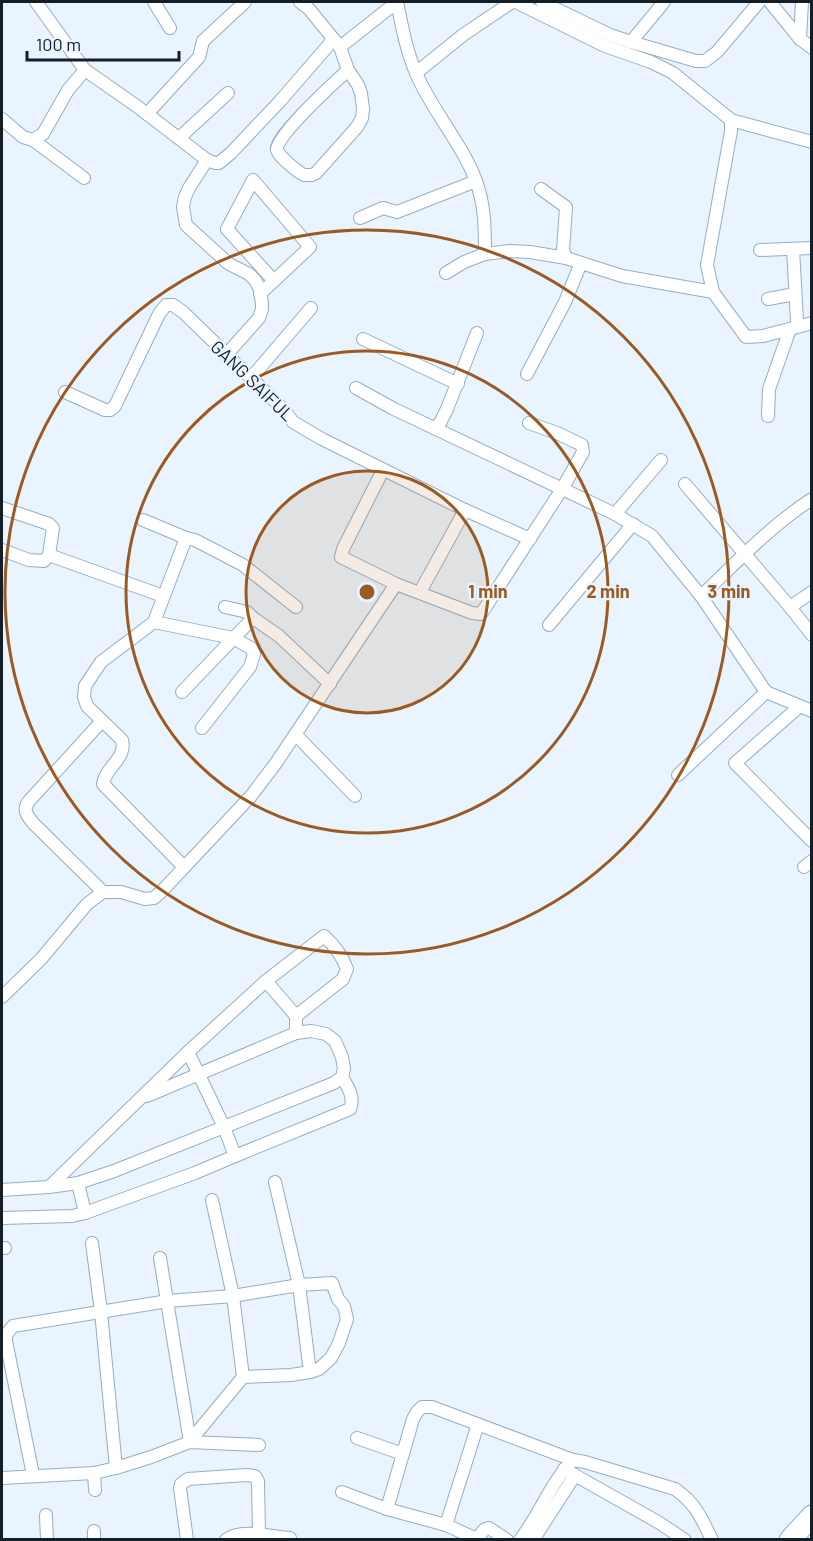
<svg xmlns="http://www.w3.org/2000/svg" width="813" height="1541" viewBox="0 0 813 1541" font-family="Barlow,sans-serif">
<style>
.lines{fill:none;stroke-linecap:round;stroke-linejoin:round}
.street-casing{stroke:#95adc4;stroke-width:14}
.highway-casing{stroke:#95adc4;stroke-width:23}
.street{stroke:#fff;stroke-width:12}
.highway{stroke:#fff;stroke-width:21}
.ring{fill:none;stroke:#9a5b22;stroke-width:3}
.labels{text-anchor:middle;stroke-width:4.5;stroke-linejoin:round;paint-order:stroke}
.street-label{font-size:18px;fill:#141e26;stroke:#e9f4fe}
.centre{fill:#9a5b22;stroke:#e9f4fe;stroke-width:3}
.ring-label{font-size:18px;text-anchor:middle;font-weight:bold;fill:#9a5b22;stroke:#e9f4fe;stroke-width:4.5;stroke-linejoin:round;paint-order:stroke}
</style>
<rect width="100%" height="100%" fill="#e9f4fe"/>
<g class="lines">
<g class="street-casing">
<g id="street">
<path d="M36 2 85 70 138 107 207 160 215 163H219L231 153 281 100 333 40"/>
<path d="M154 2 170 28"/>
<path d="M300 2 309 9 340 47 348 70 358 85 361 93 363 109 362 118 357 127 316 173 312 175H304C298 172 279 157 277 150 273 138 337 80 348 70"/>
<path d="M516 2 605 46 651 62 673 73 731 120V131L707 265 713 292 746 337 763 336 812 323"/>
<path d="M542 2 610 35 631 42 664 2"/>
<path d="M770 2 800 39 812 48"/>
<path d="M800 39 802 2"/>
<path d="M631 42 696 61H705L717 52 759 2"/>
<path d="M340 47 397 2C402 26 406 50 416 73 432 111 462 143 476 181 485 205 485 229 485 254"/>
<path d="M416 73 463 35 512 2"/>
<path d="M147 114 199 57 203 41 245 2"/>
<path d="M2 119 23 137 33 140 43 134 68 90 85 70"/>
<path d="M731 120 812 142"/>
<path d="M179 138 228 93"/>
<path d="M33 140 84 178"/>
<path d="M207 160 189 188 185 197 183 207 186 225 229 264 249 274 255 280 260 289 262 304V309L259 318 226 355"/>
<path d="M541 189 566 207 563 250 566 258"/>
<path d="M360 218 383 208 397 212 476 181"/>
<path d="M793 249 797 321"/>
<path d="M760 250 812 248"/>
<path d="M446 273 464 262 485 254 510 251 530 252 566 258 622 276 713 292"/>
<path d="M260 294 310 247 253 180 227 229 274 281"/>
<path d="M768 299 795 294"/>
<path d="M363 339 458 384"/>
<path d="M527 374 565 302 581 263"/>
<path d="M251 378 311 308"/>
<path d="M356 388 394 409 615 514 652 536 701 596 766 692 812 711"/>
<path d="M65 392 105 410H110L115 406 159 314 166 305H173L183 312 283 409 293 422 322 439 465 510 530 539"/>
<path d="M768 416 769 389 790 329"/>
<path d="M435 428 440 423 447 409 477 333"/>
<path d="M383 470 343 549 341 557 396 584 472 613 481 614 562 489 583 452 582 445 557 433 529 423"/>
<path d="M685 484 790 607 812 635"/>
<path d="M2 508 49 524 53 528 49 555 163 596"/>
<path d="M615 514 661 460"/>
<path d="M143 520 186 538 154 622 101 662 85 686 84 697 87 706 122 740C127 759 105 767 103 784L184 867"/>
<path d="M186 538 195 540 243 565 296 607"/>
<path d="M2 550 29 560 44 561 49 555"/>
<path d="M420 592 465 510"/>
<path d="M701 596C737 562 770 526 812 499"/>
<path d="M225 607 247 612 253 618 279 636 330 684"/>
<path d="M790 607 812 592"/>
<path d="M154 622 233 638 251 648 254 654 250 667 202 728"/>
<path d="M549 625 633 524"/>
<path d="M182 692 253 618"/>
<path d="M800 706 735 763 812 841"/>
<path d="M102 721 29 801C22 810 27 816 34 824L103 892"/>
<path d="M296 735 355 796"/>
<path d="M678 775 766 692"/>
<path d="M804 867 812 861"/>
<path d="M2 997 41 959 87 904 103 892H121L145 899 154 898 162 891 251 796 276 763 396 584"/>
<path d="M188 1052 224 1127 235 1156 350 1109C355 1098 348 1087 342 1077"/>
<path d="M147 1096 296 1033V1016L266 981"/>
<path d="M275 1182 299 1285 310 1372"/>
<path d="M78 1183 85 1213"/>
<path d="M49 1187 78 1183 114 1171 334 1083 342 1077 344 1069 342 1057 335 1041 326 1034 311 1031 296 1033"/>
<path d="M2 1190 49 1187 188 1052 266 981 324 936C335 946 342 955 347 969L343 979 296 1016"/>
<path d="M212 1200 233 1296 243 1377"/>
<path d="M2 1218 72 1216 85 1213 195 1173 235 1156"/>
<path d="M92 1243 101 1312 116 1468"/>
<path d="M2 1248H5"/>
<path d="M160 1258 190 1442"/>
<path d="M357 1438 403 1454"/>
<path d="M564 1469 658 1522 685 1540"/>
<path d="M94 1473 95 1490"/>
<path d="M33 1475 6 1341V1335L13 1326 168 1301 233 1296 299 1285 332 1283 338 1299 344 1306 347 1319 339 1343 331 1358 319 1369 310 1372 291 1375 243 1377 195 1435 190 1438"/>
<path d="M2 1478 94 1473 116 1468 151 1457 190 1442 259 1445"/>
<path d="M342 1492 387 1509 446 1525 479 1540"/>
<path d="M387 1509 413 1419 417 1412 422 1407H432L573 1460"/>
<path d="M46 1515 47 1540"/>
<path d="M446 1525 478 1424"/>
<path d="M477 1538 485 1529 489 1528 507 1540"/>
<path d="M94 1540V1531"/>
<path d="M187 1540 180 1488 181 1484 188 1479 246 1475 255 1476 258 1481 259 1534"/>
<path d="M226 1540C241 1528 272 1537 290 1538"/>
<path d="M520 1540C540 1514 551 1482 573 1460L585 1462 675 1489C696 1504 701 1517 712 1540"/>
<path d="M533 1540 575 1475"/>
</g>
</g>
<g class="highway-casing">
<path id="highway" d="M790 1540 812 1516"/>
</g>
<use href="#street" class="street"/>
<use href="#highway" class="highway"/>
</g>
<circle cx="367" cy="592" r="121" fill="#9a5b22" fill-opacity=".12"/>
<g class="ring">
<circle cx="367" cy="592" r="121"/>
<circle cx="367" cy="592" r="241"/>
<circle cx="367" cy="592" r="362"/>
</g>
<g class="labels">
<g class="street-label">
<text transform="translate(252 381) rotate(44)" y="6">GANG SAIFUL</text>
</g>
</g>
<circle cx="367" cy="592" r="9" class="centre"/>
<g class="ring-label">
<text x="488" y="598">1 min</text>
<text x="608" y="598">2 min</text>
<text x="729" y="598">3 min</text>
</g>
<rect width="813" height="1541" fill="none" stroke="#141e26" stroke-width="6"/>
<path d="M27 51v9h152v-9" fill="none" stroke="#141e26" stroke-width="3"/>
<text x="36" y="51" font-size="18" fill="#141e26" stroke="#e9f4fe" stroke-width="4.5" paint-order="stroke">100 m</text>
</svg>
